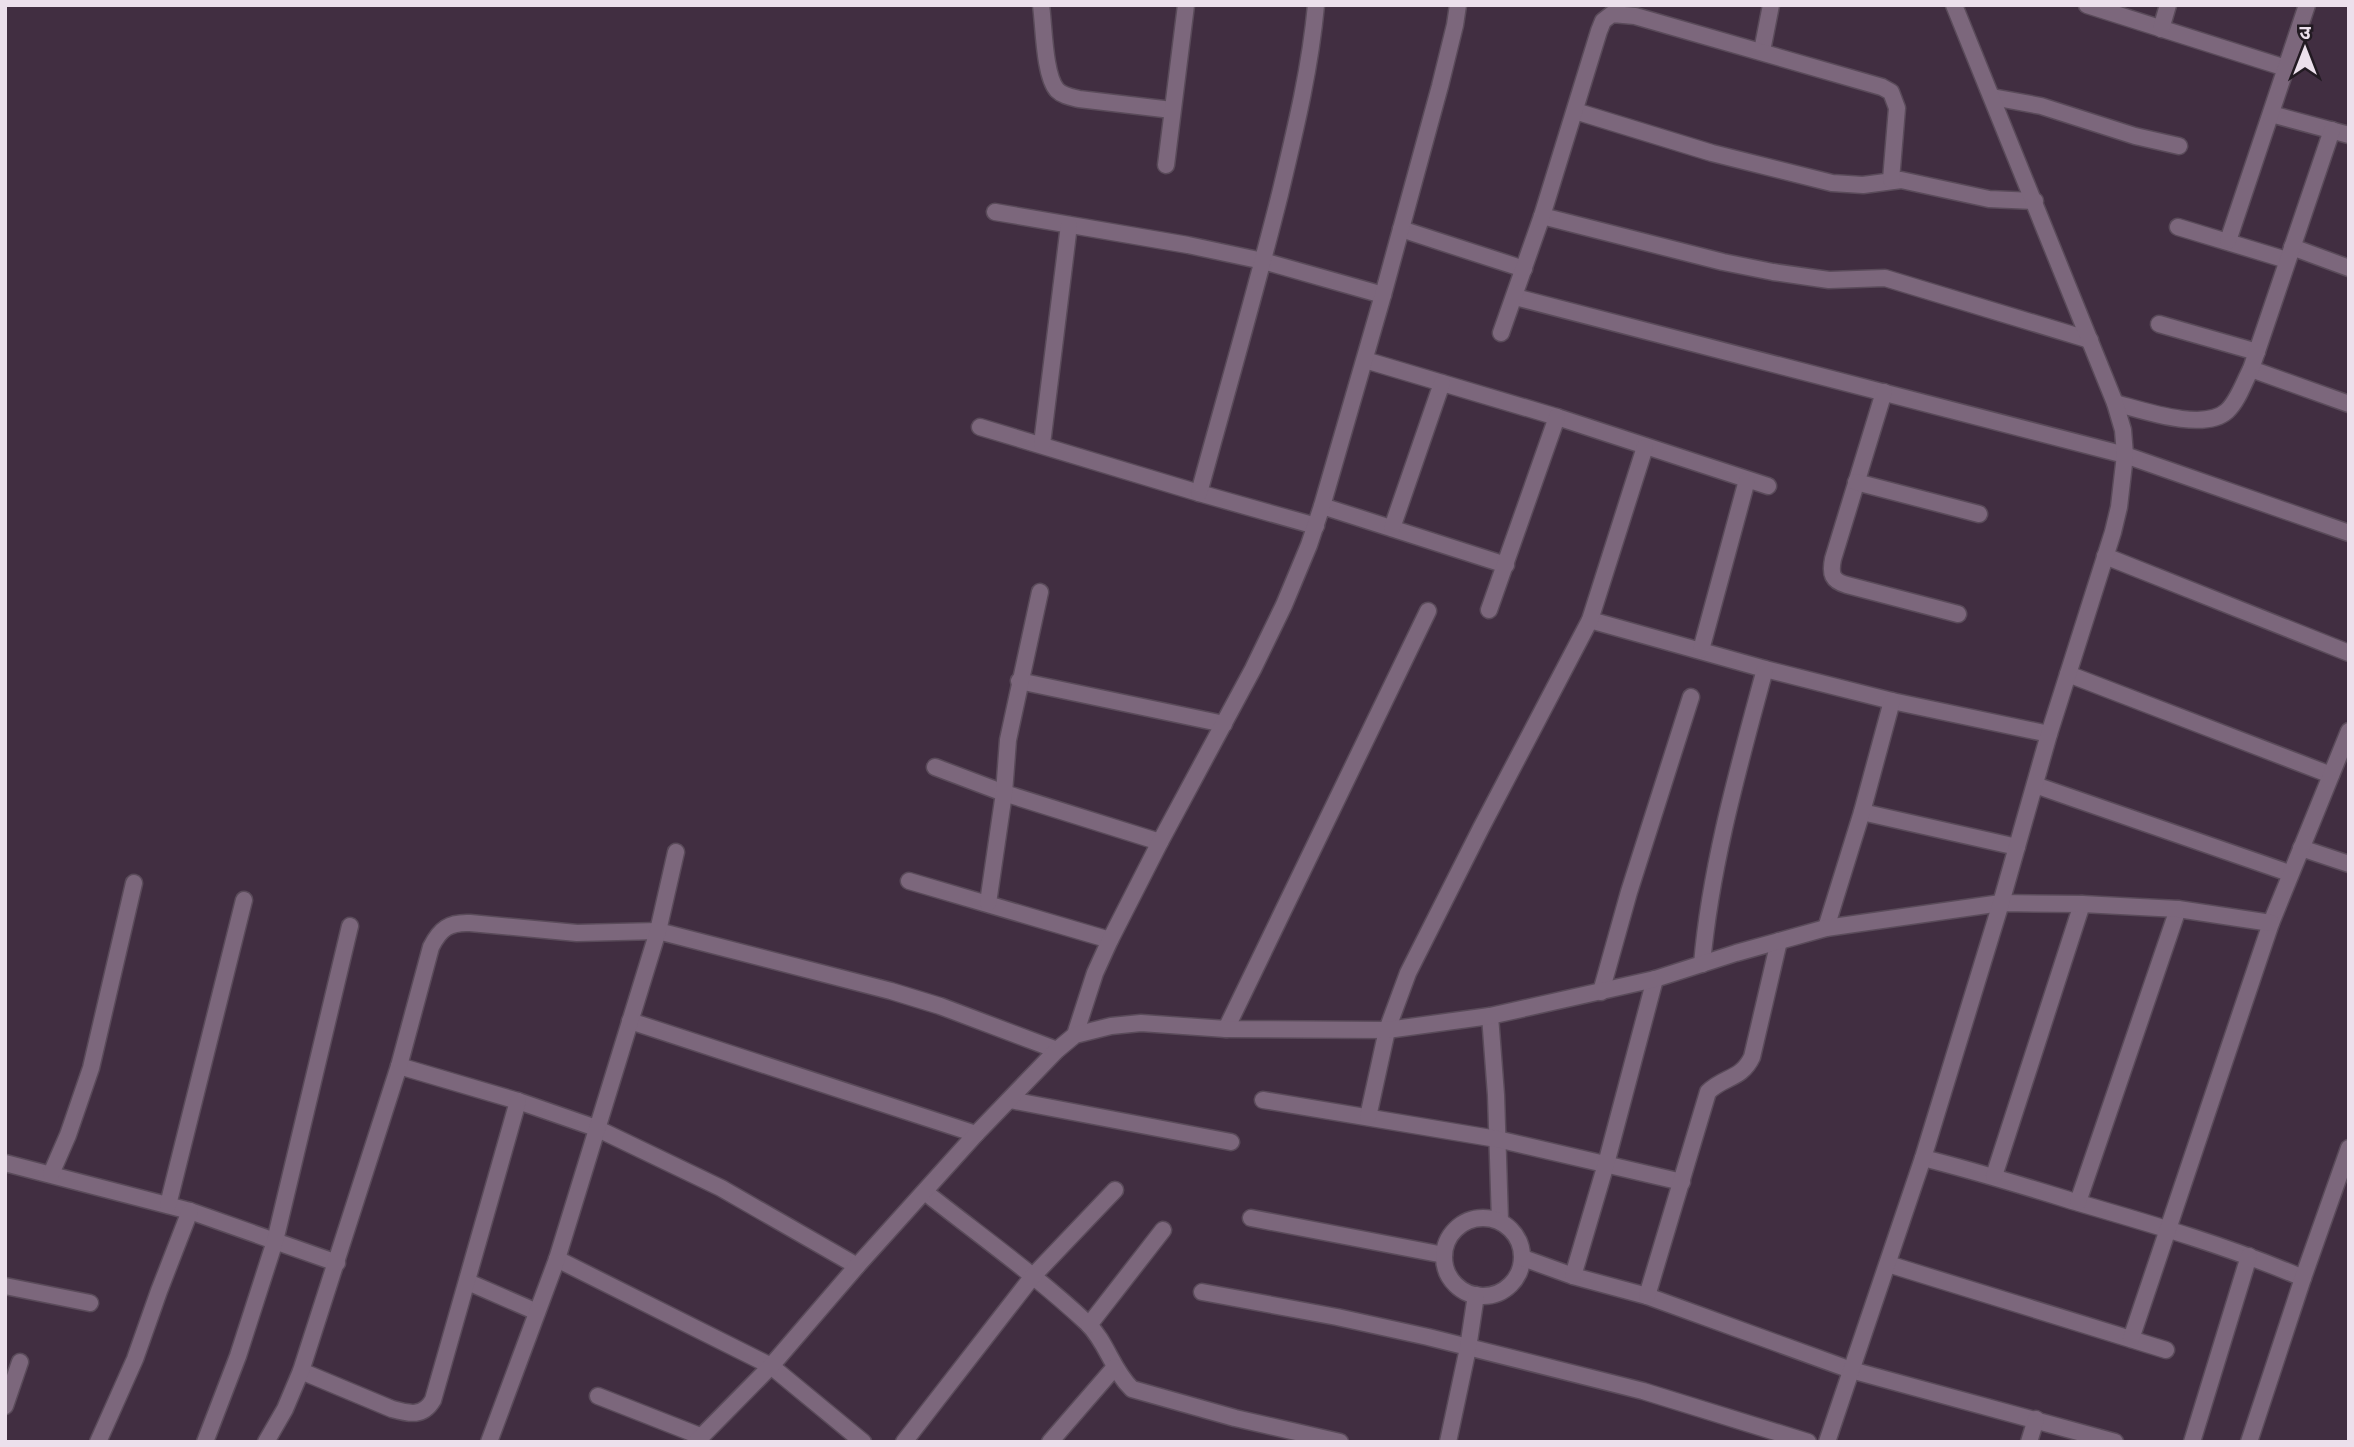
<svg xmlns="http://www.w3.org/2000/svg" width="2354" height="1447" viewBox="0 0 2354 1447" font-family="Ubuntu,'Noto Sans Devanagari',sans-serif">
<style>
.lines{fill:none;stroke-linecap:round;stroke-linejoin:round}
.street-casing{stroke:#5a4b5a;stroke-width:19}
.street{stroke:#7c677c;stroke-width:16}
</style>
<rect width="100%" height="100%" fill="#412e41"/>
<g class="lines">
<g class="street-casing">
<g id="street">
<path d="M1041 5C1044 26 1044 75 1057 90 1063 96 1071 97 1079 99L1172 110"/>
<path d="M2087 5 2286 68"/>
<path d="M2161 29 2168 5"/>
<path d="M1762 51 1771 5"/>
<path d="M1992 97 2041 106 2135 136 2179 146"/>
<path d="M1575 111 1712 153 1832 183 1863 185 1901 180 1989 199 2035 201"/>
<path d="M2271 114 2349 135"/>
<path d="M1166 165 1186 5"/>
<path d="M995 212 1188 245 1263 261 1383 295"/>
<path d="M1542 216 1723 262 1773 272 1829 280 1885 278 2090 340"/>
<path d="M2178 227 2287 260"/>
<path d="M1401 229 1524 269"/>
<path d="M2228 241 2307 5"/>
<path d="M2292 247 2349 268"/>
<path d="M1515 297 2125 455 2349 533"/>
<path d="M2159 324 2257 352"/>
<path d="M1501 333 1542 216 1599 31 1603 21 1612 14 1635 16 1882 87 1891 92 1897 108 1891 180"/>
<path d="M1365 360 1557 417 1768 486"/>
<path d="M2251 369 2349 404"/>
<path d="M1884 392 1833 559C1830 574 1832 581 1847 585L1958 614"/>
<path d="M2115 403C2142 410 2204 432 2227 411 2238 401 2244 382 2251 369L2332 130"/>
<path d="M980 427 1199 493 1316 526"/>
<path d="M1042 444 1069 225"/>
<path d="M1856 482 1979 514"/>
<path d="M1199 493C1226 394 1255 294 1280 194 1295 131 1310 70 1316 5"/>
<path d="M1322 506 1506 565"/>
<path d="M1392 528 1442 383"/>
<path d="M2105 556 2349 653"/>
<path d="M1489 610 1557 417"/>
<path d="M1590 620 1765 669 1892 701 2049 734"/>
<path d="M1701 650 1747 480"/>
<path d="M2068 674 2331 775"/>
<path d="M1019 681 1224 724"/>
<path d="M935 767 1004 793 1160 842"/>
<path d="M2035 785 2289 873"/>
<path d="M1862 812 2017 847"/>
<path d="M2301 848 2349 864"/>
<path d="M909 881 1110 940"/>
<path d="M988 903 1004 793 1008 740 1040 592"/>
<path d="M1826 928 1862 812 1892 701"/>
<path d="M1702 964C1711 863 1739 766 1765 669"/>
<path d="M1601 992 1629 892 1691 697"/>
<path d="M1490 1016 1496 1095 1500 1221"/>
<path d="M630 1021 976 1134"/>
<path d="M1226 1029 1428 611"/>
<path d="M1075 1035 1095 973 1110 940 1160 842 1253 669 1284 605 1309 545 1322 506 1383 295 1440 86 1455 25 1458 5"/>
<path d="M399 1066 518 1101 596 1128 721 1188 857 1266"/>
<path d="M1010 1100 1231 1142"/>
<path d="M1263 1100 1497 1139 1682 1182"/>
<path d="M1368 1117 1387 1030 1408 973 1481 828 1590 620 1645 447"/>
<path d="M1923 1158C1976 1171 2027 1187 2079 1203 2155 1225 2230 1247 2303 1278"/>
<path d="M5 1163 190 1211 337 1263"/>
<path d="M51 1174 68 1135 91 1068 134 883"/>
<path d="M1994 1176 2082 904"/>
<path d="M925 1192C979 1235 1037 1276 1087 1323 1107 1342 1112 1370 1132 1389L1235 1418 1340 1442"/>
<path d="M2078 1202 2178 909"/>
<path d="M168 1205 244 900"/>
<path d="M1251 1218 1444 1255"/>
<circle cx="1483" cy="1257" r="39"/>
<path d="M1523 1258 1573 1276 1647 1296 1851 1370 2115 1442"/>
<path d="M557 1259 771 1366 863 1442"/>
<path d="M1888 1264 2166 1350"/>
<path d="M1573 1276 1606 1164 1655 979"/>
<path d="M468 1282 537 1312"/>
<path d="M5 1286 90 1303"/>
<path d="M1202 1292 1337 1317 1428 1337 1643 1391 1808 1442"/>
<path d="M1647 1296 1708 1092C1724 1076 1741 1080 1752 1057L1779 941"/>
<path d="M1089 1325 1163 1230"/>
<path d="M2131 1339 2271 923 2349 731"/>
<path d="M301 1371 392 1409C410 1414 423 1417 433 1400L518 1101"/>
<path d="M598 1396 700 1436"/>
<path d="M5 1406 20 1362"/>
<path d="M98 1442 135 1359 159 1291 190 1211"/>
<path d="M205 1442 238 1356 275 1241 350 926"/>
<path d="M266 1442 285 1409 301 1371 399 1066 431 947C440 929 449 922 470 923L577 933 658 931 891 991 940 1006 1057 1050"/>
<path d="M489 1442 557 1259 658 931 676 852"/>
<path d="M696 1442 771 1366 857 1266 976 1134 1057 1050 1075 1035 1111 1026 1141 1023 1226 1029 1387 1030 1490 1016 1655 979 1736 953 1826 928 2001 903 2082 904 2178 909 2271 923"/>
<path d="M904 1442 1033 1276 1115 1190"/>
<path d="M1050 1442 1115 1367"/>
<path d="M1448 1442 1468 1348 1476 1295"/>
<path d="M1827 1442 1923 1158 2001 903 2049 734 2113 532 2119 507 2125 455 2123 430 2115 403 1954 5"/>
<path d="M2029 1442 2036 1419"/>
<path d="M2192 1442 2249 1256"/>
<path d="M2249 1442 2303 1278 2349 1148"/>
</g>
</g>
<use href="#street" class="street"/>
</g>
<rect width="2354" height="1447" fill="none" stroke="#ece0ec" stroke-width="14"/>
<g transform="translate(2305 49)" stroke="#221a22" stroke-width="5" paint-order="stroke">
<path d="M0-5L12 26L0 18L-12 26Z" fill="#ece0ec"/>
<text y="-10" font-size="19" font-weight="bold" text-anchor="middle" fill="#ece0ec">उ</text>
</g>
</svg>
